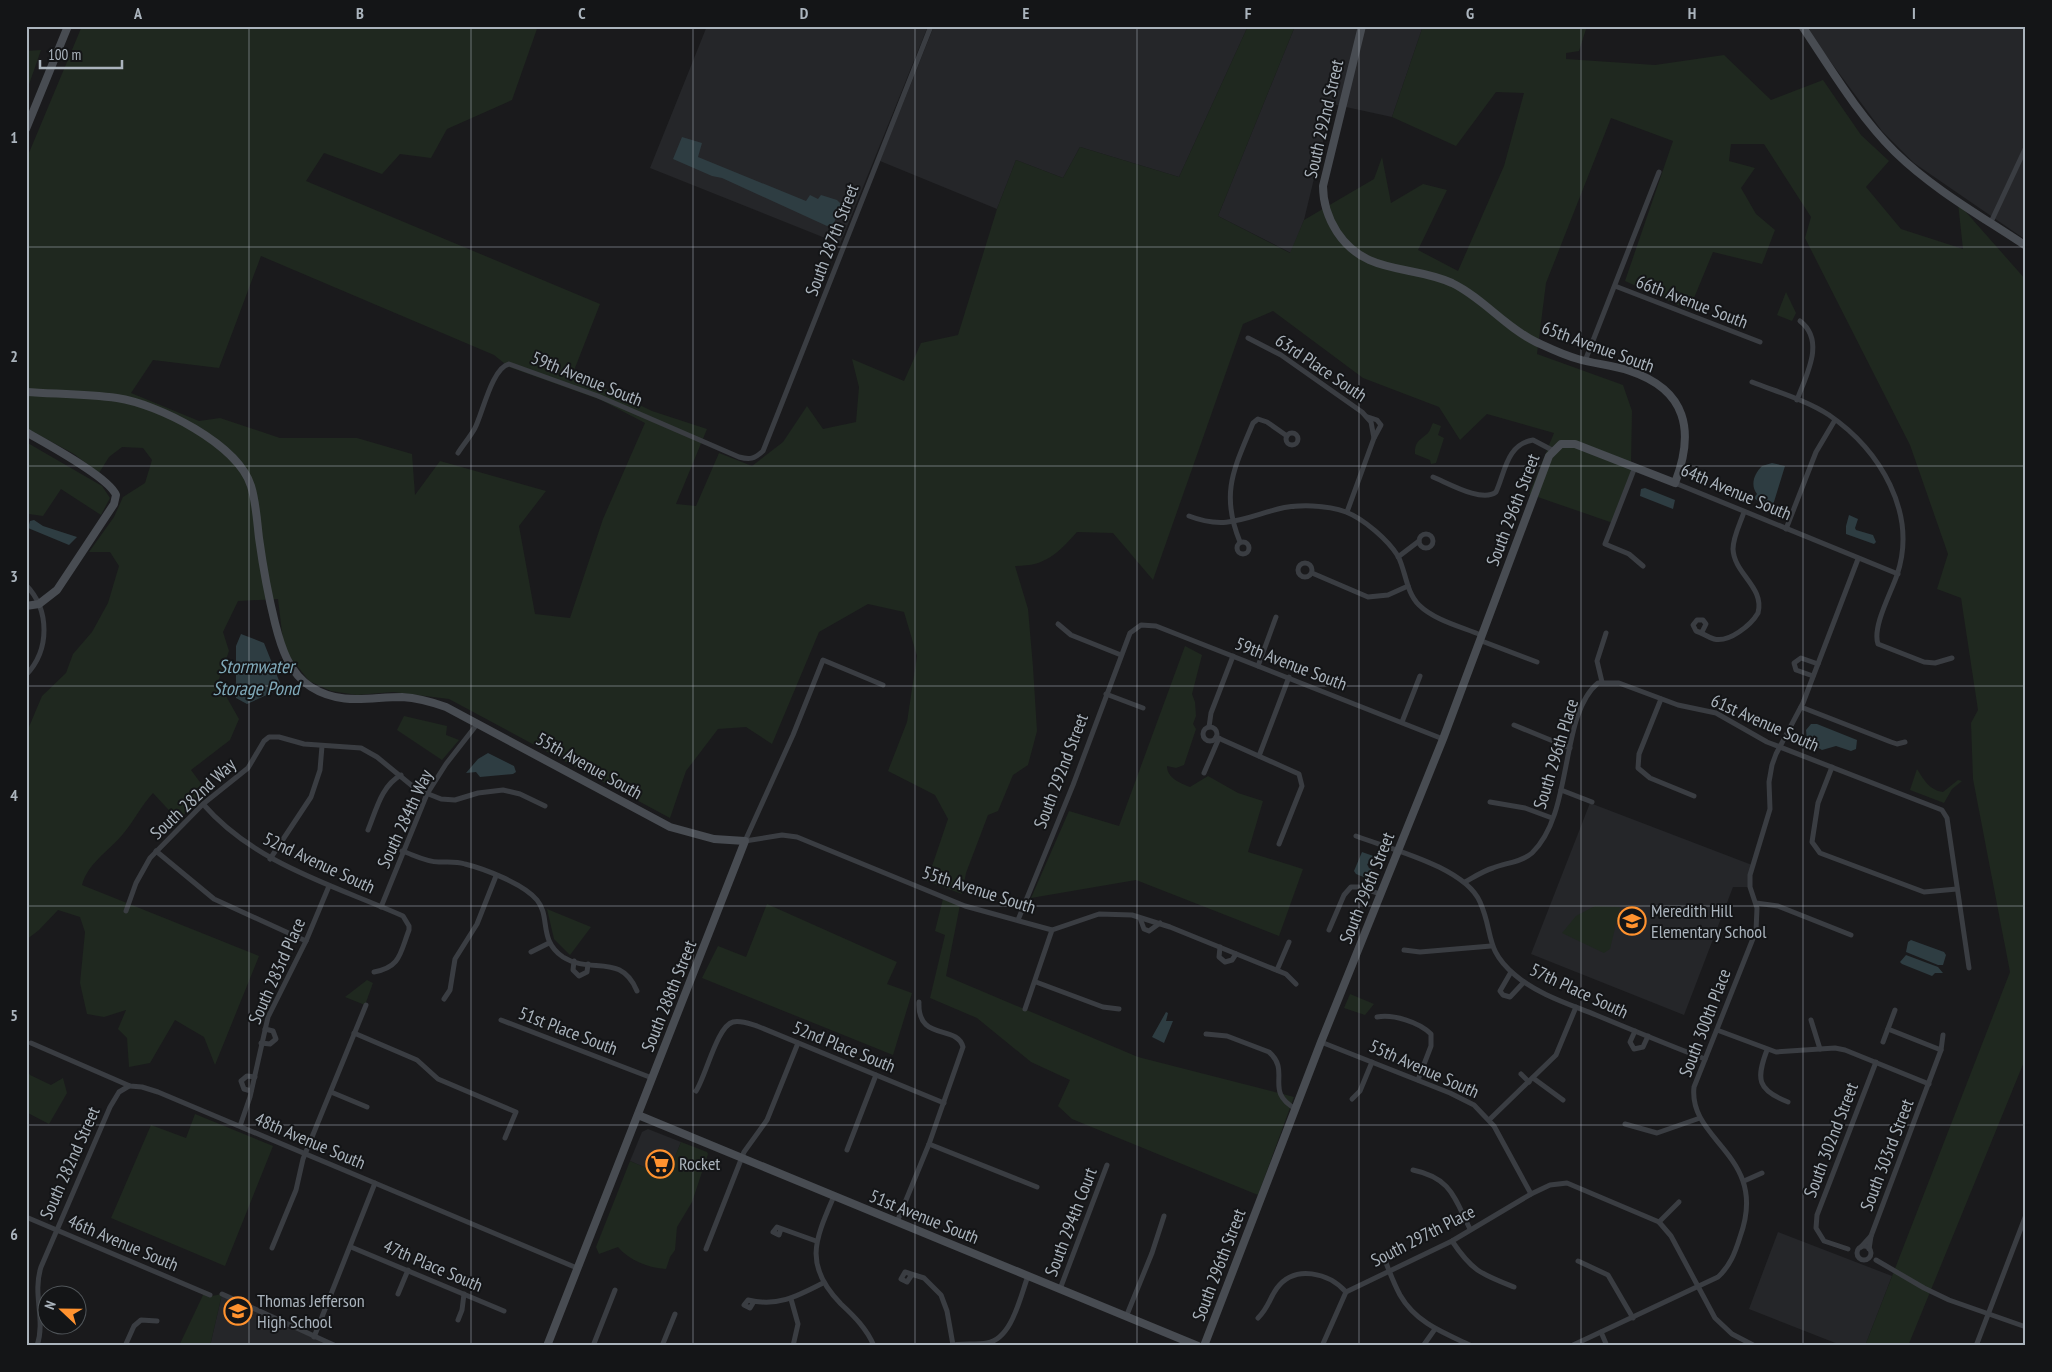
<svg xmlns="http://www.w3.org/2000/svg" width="2052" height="1372" viewBox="0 0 2052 1372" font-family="'PT Sans Narrow',sans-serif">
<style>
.built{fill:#252629}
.green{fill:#1f281f;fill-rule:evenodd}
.water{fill:#2e3d42}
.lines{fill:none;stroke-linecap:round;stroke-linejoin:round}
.street{stroke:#3a3d42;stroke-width:5}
.secondary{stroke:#484c52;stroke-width:8}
.grid{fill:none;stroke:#abb4bd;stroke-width:1;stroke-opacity:0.55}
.labels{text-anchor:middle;stroke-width:4;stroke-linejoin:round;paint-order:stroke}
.street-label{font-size:18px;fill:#abb4bd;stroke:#141517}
.poi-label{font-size:18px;fill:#abb4bd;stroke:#141517;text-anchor:start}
.water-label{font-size:19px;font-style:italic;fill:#80aaba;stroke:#141517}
.neatline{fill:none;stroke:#abb4bd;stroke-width:2}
.grid-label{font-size:16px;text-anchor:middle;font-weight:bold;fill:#abb4bd}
</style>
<rect width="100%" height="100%" fill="#1a1a1c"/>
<g class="built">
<path d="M707 26H928L840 244 650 168Z"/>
<path d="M934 26H1248L1179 177 1080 147 1063 178 1016 160 997 209 880 161Z"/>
<path d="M1295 26H1423L1392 117 1332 104 1304 220 1291 253 1218 216Z"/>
<path d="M1804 26H2026V240L1914 163 1882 131Z"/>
<path d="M1590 803 1752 865 1750 887H1733L1684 1015 1531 954Z"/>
<path d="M648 1129 681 1142 667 1177 630 1161 642 1132Z"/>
<path d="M1778 1232 1892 1276 1865 1346H1843L1749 1309Z"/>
<path d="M222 1294 336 1346H210Z"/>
</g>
<g class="green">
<path d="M82 26H538L512 100 447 129 431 158 400 154 382 174 324 153 306 181 600 304 573 373 652 411 707 429 676 504 696 506 719 453 752 466 783 442 807 406 823 429 856 422 859 387 852 359 904 381 921 343 958 335 997 209 1016 160 1063 178 1080 147 1179 177 1248 26H1295L1218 216 1290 253 1304 220 1374 179 1382 157 1391 203 1423 184 1447 190 1418 250 1458 271 1504 166 1524 93 1496 92 1456 146 1392 117 1423 26H1587L1579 51 1566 53V59L1655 65 1724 55 1771 100 1823 80 1861 135 1889 161 1866 187 1901 229 1963 249 1958 203 2026 280V1057L1908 1346H1865L2010 972 1973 779 1971 723 1978 710 1961 598 1937 589 1948 554 1910 445 1805 238 1811 217 1764 144H1731L1729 161 1755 168 1741 188 1756 214 1775 230 1762 264 1713 252 1689 310 1625 281 1673 141 1611 118 1546 283 1537 354 1623 385 1632 411 1631 465 1635 467 1613 523 1529 494 1554 433 1487 414 1460 440 1439 407 1363 378 1273 311 1243 324 1153 580 1113 533 1077 532C1057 554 1046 566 1015 566L1028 609 1033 667 1037 731 1028 765 1013 775 998 811 988 815 966 873 962 894 927 881 948 819 935 795 888 771 907 722 917 656 904 612 868 604 819 632 772 744 746 727 718 729 686 771 670 818 449 699 393 692 357 695 331 691 309 681 284 649 278 599 238 601 223 632 229 651 218 682 239 719 230 740 191 770 208 793 178 820 153 793C141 806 134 821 123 834 108 852 88 863 82 885L259 956 215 1065 204 1037 175 1020 150 1063 129 1067 127 1038 118 1029 126 1010 104 1017 87 1014 80 983 85 932 80 917 58 910 39 930 26 940V734L42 696 66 673 73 654 92 632 108 603 119 566 110 552H89L114 517 123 497 145 483 152 460 143 448 122 447 109 457 99 473 74 454 26 428V160ZM261 256 494 355 509 367 601 400 645 423 603 519 570 618 535 614 519 526 546 491 440 461 415 495 412 454 357 438H280L220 418 199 421 131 393 153 360 219 368Z"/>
<path d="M41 50 26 93V51Z"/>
<path d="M1786 292 1796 313 1792 321 1777 315Z"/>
<path d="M1433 423 1441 426 1438 435 1444 438 1436 463 1431 464 1430 460 1415 454C1414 442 1420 440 1427 434 1430 432 1431 426 1433 423Z"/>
<path d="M26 442 102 486 110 498 101 515 61 489 43 516 29 514 26 516Z"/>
<path d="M1185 646 1202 655 1192 694 1195 702 1196 716 1193 724 1196 729 1184 765 1176 768 1167 766C1167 778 1180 783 1190 787L1208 776 1238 793 1263 801 1248 852 1303 869 1279 936 1136 880 1031 898 1069 811 1119 826Z"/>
<path d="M404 716 447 726 446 735 459 740 442 760 397 730Z"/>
<path d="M1917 769C1924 780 1929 790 1943 792L1958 780 1962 781 1952 789 1944 803 1910 790Z"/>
<path d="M943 899 960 905 946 976 1138 1057 1294 1097 1258 1195 1072 1119 1058 1106 1070 1080 1031 1062 977 1018 930 998 945 935 935 931Z"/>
<path d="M767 904 897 962 887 984 912 993 893 1055 702 978 718 946 746 957Z"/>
<path d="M1595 906 1620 907 1610 949 1604 953 1562 933 1576 916Z"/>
<path d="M547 909 591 927 570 955 554 939Z"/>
<path d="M367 980 373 983 365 1005 345 997Z"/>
<path d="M1350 994 1374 1004 1365 1015 1344 1008Z"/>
<path d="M26 1068 30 1075 51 1085 63 1078 67 1093 49 1124 26 1112Z"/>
<path d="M195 1114 273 1146 225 1266 111 1218 151 1125 186 1138Z"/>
<path d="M681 1142 707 1152 708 1154 692 1202 677 1227 675 1250 670 1257 666 1269C648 1268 629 1260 618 1247L599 1254 596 1247 630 1161 667 1177Z"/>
<path d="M204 1293 212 1296 222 1294 210 1346H179Z"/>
</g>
<g class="water">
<path d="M682 137 702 143 698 157 806 201 810 195 818 199 821 195 837 200 841 204 834 223 827 226 722 178 712 176 673 159Z"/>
<path d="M1772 463 1785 466 1773 505 1762 504 1754 498 1757 494C1750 485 1754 474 1762 466Z"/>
<path d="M1645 488 1675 500 1673 509 1640 496 1641 489Z"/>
<path d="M1849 515 1858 519 1855 528 1856 530 1873 535 1876 542 1874 544 1846 534V526Z"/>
<path d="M34 520 43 526 77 537 69 545 28 528 30 521Z"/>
<path d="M241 634 264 643 282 688 247 704 236 698V646Z"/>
<path d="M1811 724H1817L1857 740 1856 749 1851 751 1836 746 1822 750 1807 741 1806 730Z"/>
<path d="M488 753 514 766 516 772 513 774 480 777 476 772 466 773 478 759Z"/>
<path d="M1362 852 1379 858 1367 864 1369 868 1375 871 1371 880 1356 874 1354 871Z"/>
<path d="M1911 940 1944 952 1946 955 1943 965H1938L1906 952 1908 942Z"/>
<path d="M1906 955 1938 967 1943 973H1935L1932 976 1902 964 1900 962Z"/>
<path d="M1166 1012 1168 1013 1166 1021H1173L1164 1043 1152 1037Z"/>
</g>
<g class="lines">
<g class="street">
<path d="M1991 222 2026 147"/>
<path d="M1615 286 1760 342"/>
<path d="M1248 338 1281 355 1362 412 1371 422 1374 438 1347 512"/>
<path d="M1585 361 1659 172"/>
<path d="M1752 382C1777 392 1806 400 1829 415 1880 450 1918 513 1897 575 1891 593 1872 627 1878 644L1924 662 1935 663 1952 658"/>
<path d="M1797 400C1806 375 1826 341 1800 321"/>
<path d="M1368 417 1377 420 1381 425 1374 438"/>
<circle cx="1292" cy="439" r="6"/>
<path d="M458 453C463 445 470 437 475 428 483 412 492 368 509 364L598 396 739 457C750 460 754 459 763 451L931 26"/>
<path d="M1635 467 1605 544 1629 554 1643 566"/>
<path d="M1433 477C1448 483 1482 503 1496 492 1505 472 1507 444 1533 440L1552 450"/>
<path d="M1675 483 1898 574"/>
<path d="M1189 516C1225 530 1244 518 1278 509 1298 504 1327 505 1346 512 1364 519 1388 540 1398 556 1406 572 1406 592 1419 605 1434 620 1462 627 1481 635"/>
<path d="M1786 529 1816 452 1835 420"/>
<circle cx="1426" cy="541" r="7"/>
<circle cx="1243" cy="548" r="6"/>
<path d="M1240 542C1220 493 1234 469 1253 423L1258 419 1267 422 1287 436"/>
<path d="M1398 557 1419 541"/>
<circle cx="1305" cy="570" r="7"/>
<path d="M1312 573 1368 597 1388 595 1408 586"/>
<path d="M26 585C50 610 50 650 26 675"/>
<path d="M1058 624 1071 635 1121 655"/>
<path d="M1702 632 1706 624 1703 620H1697L1693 625 1696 631C1703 633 1707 637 1714 639 1729 643 1751 625 1758 613 1765 587 1734 574 1733 549 1733 537 1740 524 1744 512"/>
<path d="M1479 640 1537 662"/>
<path d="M1258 666 1276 617"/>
<path d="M1813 676 1796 670 1794 663 1801 658 1818 664"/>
<path d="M1602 682 1597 661 1606 633"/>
<path d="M1106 694 1143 708"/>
<path d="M1661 699 1639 754 1638 768 1650 778 1694 796"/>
<path d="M1801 707 1891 742 1897 744 1905 742"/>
<path d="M1402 722 1420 676"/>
<path d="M1514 725 1570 748"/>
<path d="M1209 727 1211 713 1233 656"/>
<circle cx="1210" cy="734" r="7"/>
<path d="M1216 737 1299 774 1302 786 1279 844"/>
<path d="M1259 756 1289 677"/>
<path d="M1832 767 1818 803 1812 842 1820 853 1924 892 1957 889"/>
<path d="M1204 773 1219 738"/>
<path d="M1561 790 1592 802"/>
<path d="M1490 802 1525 808 1552 818"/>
<path d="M203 804C255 864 333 885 403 916L409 926V930C400 953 401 967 374 972"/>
<path d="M368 830C376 811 381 786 401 775"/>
<path d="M1356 836C1390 849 1465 867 1480 902 1494 933 1484 949 1515 975 1537 994 1569 1004 1596 1015 1632 1030 1668 1045 1705 1059"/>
<path d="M745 841 782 835 797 837 965 906 1052 930 1099 914 1132 915 1170 927 1286 974 1296 984"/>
<path d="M745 841 793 735 823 660 883 685"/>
<path d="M156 851 214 899 306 941"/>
<path d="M402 851C414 855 426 862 439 862 448 862 456 861 465 864 485 869 524 884 537 900 551 917 538 940 563 957 591 975 621 952 637 991"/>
<path d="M270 859 311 797 320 770 322 746"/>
<path d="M1465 882C1474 877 1483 871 1493 868 1505 863 1522 862 1532 853 1574 813 1559 715 1598 683H1619L1678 705 1716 713 1767 742 1942 810 1947 818 1969 968"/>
<path d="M1756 903 1778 906 1851 935"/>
<path d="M381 907 427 794 446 764 478 723"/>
<path d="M126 911 136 883 150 858 203 804 248 768 264 741 269 737H279L304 744 361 748 377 757 416 789 441 799 455 800 478 793 503 790 520 794 545 806"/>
<path d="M1140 918 1144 929 1149 931 1160 923"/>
<path d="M1018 920 1073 785 1130 633 1141 625 1156 626 1443 739"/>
<path d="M1329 930 1344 895 1351 887H1359L1380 894"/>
<path d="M1220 947 1219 957 1225 962 1232 960 1236 954"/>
<path d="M1404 950 1420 952 1491 946"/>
<path d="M531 952 549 943"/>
<path d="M574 961 573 970 579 976 587 972 588 964"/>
<path d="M1277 970 1289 942"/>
<path d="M1511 972 1500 991 1503 995 1510 997 1524 982"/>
<path d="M1036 982 1103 1007 1119 1009"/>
<path d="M444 999 450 990 455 959 477 924 496 876"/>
<path d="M1025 1009 1052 930"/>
<path d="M1377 1017C1393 1014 1419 1022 1431 1034V1046L1418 1080"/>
<path d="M501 1020 652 1078"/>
<path d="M1811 1020 1820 1049"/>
<path d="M1888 1029 1941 1050"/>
<path d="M1717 1030 1776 1052 1835 1048 1845 1050 1929 1084"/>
<path d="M1635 1031 1630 1042 1634 1049 1643 1047 1648 1036"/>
<path d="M354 1033 417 1060 438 1079 516 1112 505 1138"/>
<path d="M1206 1034 1227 1036 1269 1052C1292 1072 1263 1091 1296 1109"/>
<path d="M1321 1042 1450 1093 1474 1105 1494 1126 1531 1194"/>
<path d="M1883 1042 1895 1010"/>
<path d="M31 1043 130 1086 142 1087 158 1092 577 1268"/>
<path d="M261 1043 270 1044 276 1039 273 1031 265 1029"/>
<path d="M1767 1050C1756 1079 1757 1090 1788 1102"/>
<path d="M1521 1074 1529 1082"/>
<path d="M1533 1078 1563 1100"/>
<path d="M251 1091 244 1089 241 1081 247 1076 255 1077"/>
<path d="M696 1091C706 1076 717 1026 733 1022 741 1020 750 1024 757 1026L944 1103"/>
<path d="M331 1092 367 1107"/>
<path d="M1352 1099 1360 1091 1372 1062"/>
<path d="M1489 1120 1556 1055 1576 1007"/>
<path d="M1625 1124 1657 1133 1700 1118"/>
<path d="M240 1126 250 1097 268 1017 306 941 329 886"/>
<path d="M929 1144 1037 1187"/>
<path d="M847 1150 876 1075"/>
<path d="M1413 1170C1451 1178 1454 1197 1470 1229"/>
<path d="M1744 1181 1762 1173"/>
<path d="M834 1196C815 1240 803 1265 841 1304 854 1316 867 1329 874 1346"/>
<path d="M26 1217 210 1295"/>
<path d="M897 1222 929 1144 963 1047C957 1024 917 1042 919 1002"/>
<path d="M1659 1222 1679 1202"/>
<path d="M781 1229 779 1235 773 1232 777 1227 816 1241"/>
<path d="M1871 1236 1941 1050 1943 1035"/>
<path d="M1452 1241C1472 1271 1481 1274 1514 1287"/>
<circle cx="1864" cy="1253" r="7"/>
<path d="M351 1247 504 1311"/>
<path d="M1861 1247 1871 1236 1869 1249"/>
<path d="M272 1248 296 1190 303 1159 366 1005"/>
<path d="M706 1249 744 1152 767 1120 798 1043"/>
<path d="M1848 1249 1824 1241 1816 1228 1817 1215 1876 1062"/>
<path d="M1383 1255C1388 1268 1393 1282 1400 1295 1416 1323 1444 1333 1472 1346"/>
<path d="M1876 1260 1924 1288 1949 1300 2026 1327"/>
<path d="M1578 1261 1608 1275 1633 1318"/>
<path d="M911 1276 907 1282 901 1279 905 1272 924 1278 941 1295 947 1311 953 1345"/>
<path d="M1060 1289 1107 1165"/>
<path d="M222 1294 336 1346"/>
<path d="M398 1294 408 1270"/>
<path d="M791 1299 798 1324 793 1346"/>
<path d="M753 1303 750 1308 744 1305 748 1300C777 1307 796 1297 823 1283"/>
<path d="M1126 1317 1152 1253 1164 1216"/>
<path d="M1258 1318C1269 1307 1269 1299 1277 1288 1295 1264 1329 1273 1346 1292"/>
<path d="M458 1320 462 1310 464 1294"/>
<path d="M1601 1332 1607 1346"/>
<path d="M314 1337 375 1183"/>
<path d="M37 1346C46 1319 32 1295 41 1267L110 1107 119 1092 129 1086"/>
<path d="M125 1346 134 1326 141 1320 157 1321"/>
<path d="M593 1346 615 1290"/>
<path d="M662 1346 675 1314"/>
<path d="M948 1346C961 1343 974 1345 987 1343 1012 1339 1020 1297 1028 1276"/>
<path d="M1322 1346 1346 1292 1452 1241 1531 1194 1550 1185 1567 1183 1659 1222 1671 1236 1715 1318 1732 1334 1755 1346"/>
<path d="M1423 1346 1435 1329"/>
<path d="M1571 1346 1718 1277C1730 1266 1735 1253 1740 1237 1770 1155 1688 1142 1694 1087L1756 931 1757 908 1750 887V875L1770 809 1769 782 1772 765 1776 754 1803 703 1858 559"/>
<path d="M1976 1346 2026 1215"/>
</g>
<g class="secondary">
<path d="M1802 26C1831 69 1858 115 1895 152 1934 190 1981 216 2026 246"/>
<path d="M26 129 68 26"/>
<path d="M26 392C56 394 87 394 117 398 158 404 238 444 251 486 256 502 257 521 259 538 263 567 268 595 275 623 281 647 289 673 311 687 341 706 370 697 402 697 418 698 432 702 446 707L670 827 714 839 745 841 547 1346"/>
<path d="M26 432C45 443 109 477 116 495L114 504 57 590 39 604 26 606"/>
<path d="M638 1115 1198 1346"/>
<path d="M1204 1346 1321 1042 1443 739 1549 456 1561 444H1575L1675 483C1695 431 1687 390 1630 371 1613 365 1595 364 1578 359 1563 355 1549 348 1536 342 1505 327 1483 298 1452 283 1410 264 1366 276 1337 232 1328 218 1323 203 1323 186L1362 26"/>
</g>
</g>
<path class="grid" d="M249 26V1346M471 26V1346M693 26V1346M915 26V1346M1137 26V1346M1359 26V1346M1581 26V1346M1803 26V1346M26 247H2026M26 466H2026M26 686H2026M26 906H2026M26 1125H2026"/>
<defs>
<g id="school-ring" transform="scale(1.4375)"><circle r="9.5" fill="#141517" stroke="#ff922f" stroke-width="1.5"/><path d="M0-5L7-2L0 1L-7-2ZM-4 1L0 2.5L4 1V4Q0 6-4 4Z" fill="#ff922f"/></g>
<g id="supermarket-ring" transform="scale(1.4375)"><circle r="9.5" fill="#141517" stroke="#ff922f" stroke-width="1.5"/><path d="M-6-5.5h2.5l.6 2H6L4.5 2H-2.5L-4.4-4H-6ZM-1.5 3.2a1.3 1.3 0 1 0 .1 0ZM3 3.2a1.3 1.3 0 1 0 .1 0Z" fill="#ff922f"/></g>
</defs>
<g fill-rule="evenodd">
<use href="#school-ring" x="1632" y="921"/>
<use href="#supermarket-ring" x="660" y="1164"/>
<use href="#school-ring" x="238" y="1311"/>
</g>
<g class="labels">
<g class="street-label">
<text transform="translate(1324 119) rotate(-77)" y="6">South 292nd Street</text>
<text transform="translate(832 240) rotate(-69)" y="6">South 287th Street</text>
<text transform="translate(1692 302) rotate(21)" y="6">66th Avenue South</text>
<text transform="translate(1598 347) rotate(20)" y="6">65th Avenue South</text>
<text transform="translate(1321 368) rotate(34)" y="6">63rd Place South</text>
<text transform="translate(587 379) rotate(22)" y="6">59th Avenue South</text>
<text transform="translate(1736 492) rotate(23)" y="6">64th Avenue South</text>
<text transform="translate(1513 510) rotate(-69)" y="6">South 296th Street</text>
<text transform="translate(1291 664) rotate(21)" y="6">59th Avenue South</text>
<text transform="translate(1765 723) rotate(24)" y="6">61st Avenue South</text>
<text transform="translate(1556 754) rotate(-73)" y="6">South 296th Place</text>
<text transform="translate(589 766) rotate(29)" y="6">55th Avenue South</text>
<text transform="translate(1061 771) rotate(-69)" y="6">South 292nd Street</text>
<text transform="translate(193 799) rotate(-43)" y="6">South 282nd Way</text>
<text transform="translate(405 819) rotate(-65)" y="6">South 284th Way</text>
<text transform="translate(319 863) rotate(25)" y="6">52nd Avenue South</text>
<text transform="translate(1367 888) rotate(-68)" y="6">South 296th Street</text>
<text transform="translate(979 890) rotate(18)" y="6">55th Avenue South</text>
<text transform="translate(277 971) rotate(-66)" y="6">South 283rd Place</text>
<text transform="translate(1579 991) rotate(25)" y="6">57th Place South</text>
<text transform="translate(669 996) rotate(-68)" y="6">South 288th Street</text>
<text transform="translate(1705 1023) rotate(-69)" y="6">South 300th Place</text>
<text transform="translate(568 1031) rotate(21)" y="6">51st Place South</text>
<text transform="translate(844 1047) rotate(22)" y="6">52nd Place South</text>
<text transform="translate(1424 1069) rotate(24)" y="6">55th Avenue South</text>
<text transform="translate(1831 1140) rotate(-69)" y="6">South 302nd Street</text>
<text transform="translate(310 1141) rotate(23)" y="6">48th Avenue South</text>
<text transform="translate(1887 1155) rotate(-69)" y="6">South 303rd Street</text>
<text transform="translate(70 1163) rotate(-66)" y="6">South 282nd Street</text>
<text transform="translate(924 1217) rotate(22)" y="6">51st Avenue South</text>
<text transform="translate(1071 1222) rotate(-69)" y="6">South 294th Court</text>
<text transform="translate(1423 1236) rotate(-27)" y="6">South 297th Place</text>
<text transform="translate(123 1243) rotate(23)" y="6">46th Avenue South</text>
<text transform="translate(1219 1265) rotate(-69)" y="6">South 296th Street</text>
<text transform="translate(433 1266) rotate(23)" y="6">47th Place South</text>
</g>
<g class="poi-label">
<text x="1651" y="917">Meredith Hill<tspan x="1651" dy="21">Elementary School</tspan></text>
<text x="679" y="1170">Rocket</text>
<text x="257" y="1307">Thomas Jefferson<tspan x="257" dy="21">High School</tspan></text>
</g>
<g class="water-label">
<text x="256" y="673">Stormwater<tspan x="256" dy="22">Storage Pond</tspan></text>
</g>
</g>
<rect width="2052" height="1372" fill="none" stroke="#141517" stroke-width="55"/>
<g transform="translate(62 1310) rotate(292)"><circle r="24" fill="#141517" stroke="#505559"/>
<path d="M0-4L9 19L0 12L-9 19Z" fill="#ff922f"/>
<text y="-8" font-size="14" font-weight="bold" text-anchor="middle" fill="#abb4bd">N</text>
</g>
<path d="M40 60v8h82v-8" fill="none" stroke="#abb4bd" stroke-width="2.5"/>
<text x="48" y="60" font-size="15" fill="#abb4bd" stroke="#141517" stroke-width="4" paint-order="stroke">100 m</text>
<rect x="28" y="28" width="1996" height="1316" class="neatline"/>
<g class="grid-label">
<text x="138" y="19">A</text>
<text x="360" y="19">B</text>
<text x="582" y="19">C</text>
<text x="804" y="19">D</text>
<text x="1026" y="19">E</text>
<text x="1248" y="19">F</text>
<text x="1470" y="19">G</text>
<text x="1692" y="19">H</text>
<text x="1914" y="19">I</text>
<text x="14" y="143">1</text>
<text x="14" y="362">2</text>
<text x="14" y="582">3</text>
<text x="14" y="801">4</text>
<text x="14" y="1021">5</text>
<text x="14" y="1240">6</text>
</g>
</svg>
